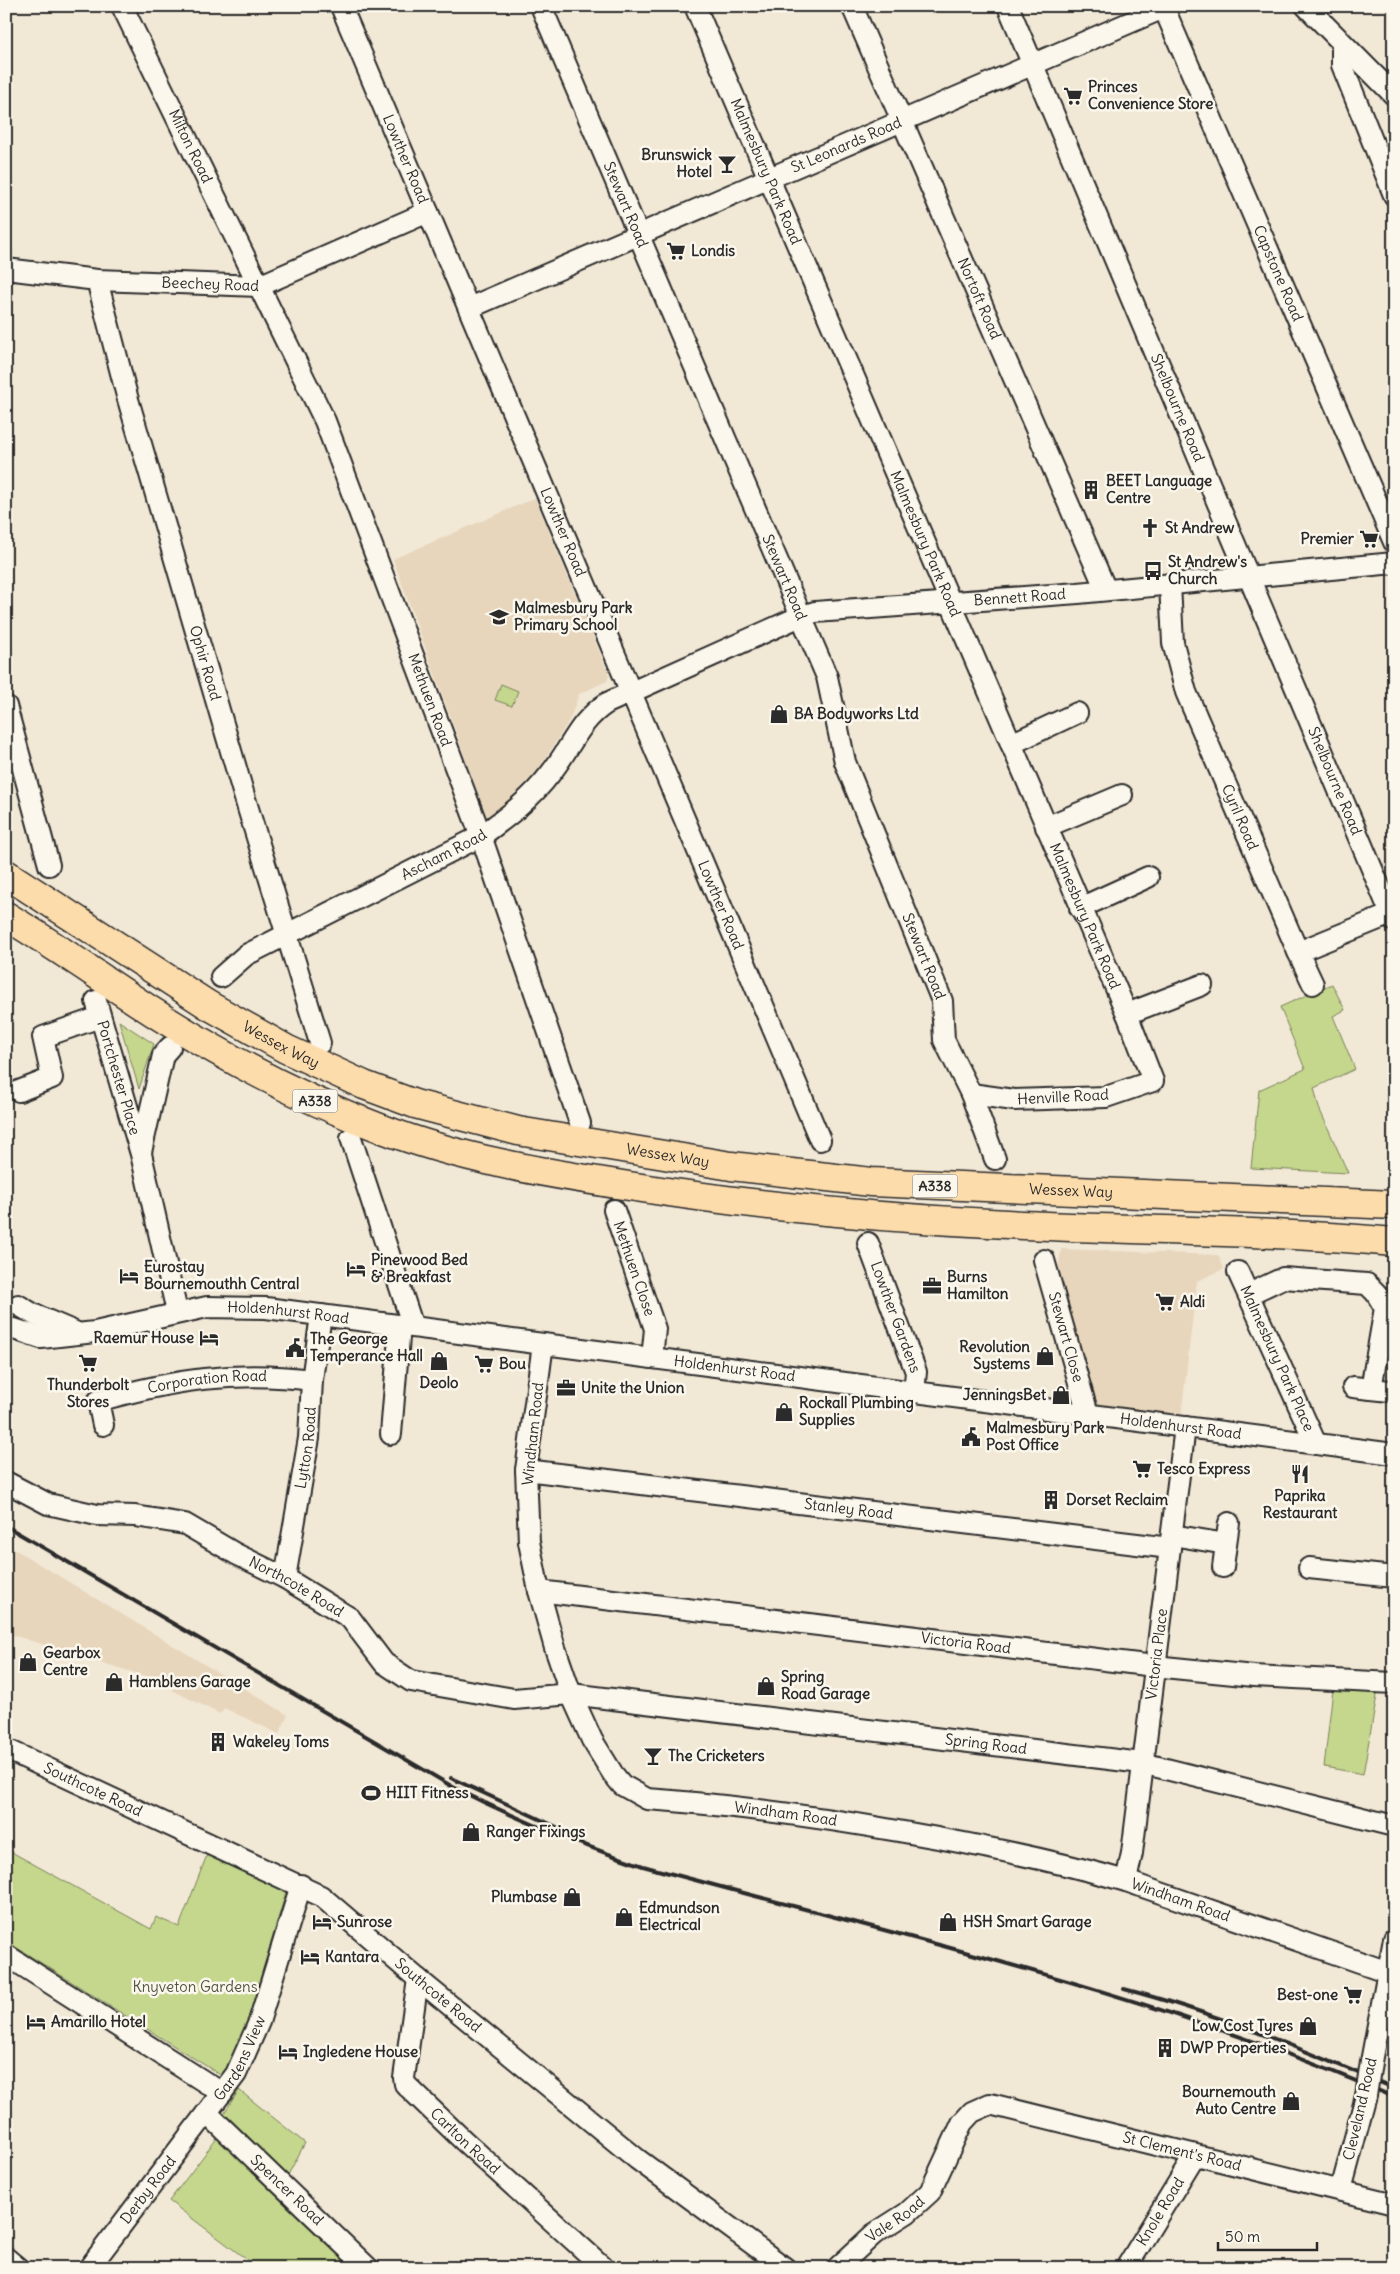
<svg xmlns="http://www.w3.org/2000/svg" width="1400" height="2274" viewBox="0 0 1400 2274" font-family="Delius,sans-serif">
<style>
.built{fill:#e7d6bc}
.green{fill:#c4d78c;stroke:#78815c}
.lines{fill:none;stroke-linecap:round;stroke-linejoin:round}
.minor-casing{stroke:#2b2b2b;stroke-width:24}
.highway-casing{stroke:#2b2b2b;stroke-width:31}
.minor{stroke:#fbf7ec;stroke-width:20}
.highway{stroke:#fddcac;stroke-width:28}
.rail{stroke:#2b2b2b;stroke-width:4}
.minor-bridge-casing{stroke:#2b2b2b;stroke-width:24;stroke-linecap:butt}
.minor-bridge{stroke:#fbf7ec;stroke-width:20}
.labels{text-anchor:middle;stroke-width:5;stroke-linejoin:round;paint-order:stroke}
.shield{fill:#fbf7ec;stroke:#696865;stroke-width:1}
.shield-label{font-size:14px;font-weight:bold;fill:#2b2b2b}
.poi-label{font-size:15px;font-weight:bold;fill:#2b2b2b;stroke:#fbf7ec;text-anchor:start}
.street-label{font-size:15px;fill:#2b2b2b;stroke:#fbf7ec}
.park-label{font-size:15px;fill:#515643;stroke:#fbf7ec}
</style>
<rect width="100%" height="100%" fill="#f2e8d6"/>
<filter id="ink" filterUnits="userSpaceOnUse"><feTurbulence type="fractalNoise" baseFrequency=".02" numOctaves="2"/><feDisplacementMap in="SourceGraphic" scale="10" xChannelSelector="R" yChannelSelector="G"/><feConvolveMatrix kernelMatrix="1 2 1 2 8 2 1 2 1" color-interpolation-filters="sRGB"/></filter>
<g filter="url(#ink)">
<g class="built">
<path d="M535 498 609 675 607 681 579 694 570 719 539 769 500 809 487 818 393 559Z"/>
<path d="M1061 1249 1218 1255 1224 1269 1197 1281 1181 1417 1100 1407 1096 1404 1060 1277 1059 1264Z"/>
<path d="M6 1544 288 1715 279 1734 224 1708 220 1714 172 1690 174 1685 6 1633Z"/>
</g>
<g class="green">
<path d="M501 684 518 691 512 706 495 700Z"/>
<path d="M1332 984 1345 1010 1333 1016 1355 1069 1314 1088 1319 1108 1348 1173 1251 1168 1259 1090 1305 1069 1280 1007Z"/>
<path d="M119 1021 154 1044 139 1089Z"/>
<path d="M1333 1689 1378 1690 1363 1774 1324 1767Z"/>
<path d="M6 1849 151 1929 156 1917 179 1927 207 1855 286 1892 242 2040 223 2075 219 2074 6 1941Z"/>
<path d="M239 2090 305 2143 288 2175 224 2113Z"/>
<path d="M218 2137 353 2268H258L169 2201Z"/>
</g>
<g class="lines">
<g class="minor-casing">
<g id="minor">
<path id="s1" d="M122 6 325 421 481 836 580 1123"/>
<path id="s2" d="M341 6 820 1140"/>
<path id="s3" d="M541 6 827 677 845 762 942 1001 944 1040 971 1094 995 1159"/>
<path id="s4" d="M695 6 1127 1014 1153 1081 1106 1097 1014 1100 971 1094"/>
<path id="s5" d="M852 6 1106 590"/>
<path id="s6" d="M1008 6 1394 921"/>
<path id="s7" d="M1163 6 1394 542"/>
<path d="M1306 6 1394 95"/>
<path d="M1342 44V65L1394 195"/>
<path id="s8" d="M6 269 97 280 259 286 428 212"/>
<path id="s9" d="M97 280 127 396 243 792 320 1043"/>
<path id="s10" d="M469 308 1168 6"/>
<path id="s11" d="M1170 584 1173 643 1186 692 1298 952 1391 914"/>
<path d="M6 706 49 865"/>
<path d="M1011 744 1077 713"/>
<path d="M1046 827 1122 795"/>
<path d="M1080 908 1148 877"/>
<path d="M1298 952 1313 984"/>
<path id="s12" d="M221 977 246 955 481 836C506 818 531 799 550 774 571 748 578 722 607 703L794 619 815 612 1078 593 1394 563"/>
<path id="s13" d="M96 1001 141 1154 177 1312"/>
<path d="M1127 1014 1202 985"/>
<path d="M19 1091 52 1078 43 1037 100 1017"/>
<path d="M351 1138 413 1327"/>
<path d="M141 1152 163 1055 170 1047"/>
<path id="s14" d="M614 1210 655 1329 652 1358"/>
<path id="s15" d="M868 1243 916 1372 914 1392"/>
<path id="s16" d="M1044 1260 1088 1414"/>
<path id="s17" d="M1238 1272 1316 1444"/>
<path d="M1249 1294 1283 1278 1367 1284 1376 1293 1385 1308 1371 1389"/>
<path d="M18 1305 35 1315 75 1332"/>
<path id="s18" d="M14 1329 41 1338 95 1332 207 1307 266 1308 1394 1454"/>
<path id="s19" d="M543 1344 526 1470 529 1542 539 1591 555 1648 571 1694 592 1740 613 1774 622 1785 647 1799C733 1805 819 1817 904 1832 979 1845 1053 1860 1126 1881L1394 1974"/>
<path d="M1353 1387 1390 1391"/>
<path id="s20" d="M103 1425 98 1401C173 1380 235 1370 312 1380"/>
<path d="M391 1434 400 1325"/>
<path id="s21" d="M526 1470 1170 1548"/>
<path id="s22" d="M6 1482 48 1504 97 1515 135 1516 185 1524 236 1554 285 1578 350 1618 384 1663 411 1681 514 1699 571 1694 1142 1763 1394 1826"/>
<path d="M1172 1535 1226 1544 1229 1523"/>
<path d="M1223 1567 1226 1544"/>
<path d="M1309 1568 1394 1577"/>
<path id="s23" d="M285 1578 309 1438 312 1380 321 1315"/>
<path id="s24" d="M539 1591 1154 1666 1254 1676 1394 1683"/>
<path id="s25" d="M6 1749 321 1896 418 1979 637 2159 785 2268"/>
<path id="s26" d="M1126 1881 1132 1853 1185 1427"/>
<path d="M6 1955 222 2093"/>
<path id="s27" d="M418 1979 404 2078 405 2084 463 2140 604 2268"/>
<path d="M1371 2062 1394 1939"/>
<path id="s28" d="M207 2113 368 2268"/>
<path d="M1341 2190 1366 2096"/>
<path d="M6 2258 18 2268"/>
<path id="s29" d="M89 2268 236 2074 259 2022 301 1885"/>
<path id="s30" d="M837 2268 874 2234 907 2213 930 2192 962 2123 972 2112 990 2104 1394 2204"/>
<path id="s31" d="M1126 2268 1195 2155"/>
</g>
</g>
<g class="highway-casing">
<g id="highway">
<path id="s32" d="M6 874 208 1005 286 1049 364 1085 415 1104 518 1131 731 1166 871 1182 1394 1205"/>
<path d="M6 916C56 946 104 980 153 1012 225 1058 300 1098 380 1128 460 1159 545 1173 629 1186 754 1206 880 1218 1007 1224 1136 1231 1265 1230 1394 1242"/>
</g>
</g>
<use href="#minor" class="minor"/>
<use href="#highway" class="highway"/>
<g class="rail">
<path d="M6 1526 453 1787C515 1819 577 1844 643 1866 895 1935 1153 1992 1394 2097"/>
<path d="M451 1778 576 1836"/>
<path d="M1124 1989C1217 2013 1306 2051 1394 2088"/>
</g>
<g class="minor-bridge-casing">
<path id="minor-bridge" d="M1366 2096 1371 2062"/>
</g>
<use href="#minor-bridge" class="minor-bridge"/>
</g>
</g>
<defs>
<g id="supermarket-bare" transform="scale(1.5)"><path d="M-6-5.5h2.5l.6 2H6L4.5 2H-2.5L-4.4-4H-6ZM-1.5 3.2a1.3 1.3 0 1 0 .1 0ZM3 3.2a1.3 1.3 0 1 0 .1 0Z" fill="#2b2b2b" stroke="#fbf7ec" stroke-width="2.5" paint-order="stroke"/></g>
<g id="bar-bare" transform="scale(1.5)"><path d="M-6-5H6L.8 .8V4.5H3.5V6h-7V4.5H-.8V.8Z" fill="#2b2b2b" stroke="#fbf7ec" stroke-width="2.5" paint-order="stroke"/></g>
<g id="building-bare" transform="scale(1.5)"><path d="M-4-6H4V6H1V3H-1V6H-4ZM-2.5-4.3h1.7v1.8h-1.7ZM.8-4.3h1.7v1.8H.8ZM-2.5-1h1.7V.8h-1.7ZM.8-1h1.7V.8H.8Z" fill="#2b2b2b" stroke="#fbf7ec" stroke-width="2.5" paint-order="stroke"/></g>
<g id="church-bare" transform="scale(1.5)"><path d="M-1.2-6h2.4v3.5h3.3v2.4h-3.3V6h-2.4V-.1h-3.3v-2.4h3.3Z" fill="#2b2b2b" stroke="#fbf7ec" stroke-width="2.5" paint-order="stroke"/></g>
<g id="bus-bare" transform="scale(1.5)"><path d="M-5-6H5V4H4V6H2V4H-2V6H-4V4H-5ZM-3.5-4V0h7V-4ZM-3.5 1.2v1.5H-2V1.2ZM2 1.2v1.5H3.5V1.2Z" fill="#2b2b2b" stroke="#fbf7ec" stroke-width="2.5" paint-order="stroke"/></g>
<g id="school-bare" transform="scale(1.5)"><path d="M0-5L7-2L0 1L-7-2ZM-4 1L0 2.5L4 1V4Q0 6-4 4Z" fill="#2b2b2b" stroke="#fbf7ec" stroke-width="2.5" paint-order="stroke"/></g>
<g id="shop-bare" transform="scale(1.5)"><path d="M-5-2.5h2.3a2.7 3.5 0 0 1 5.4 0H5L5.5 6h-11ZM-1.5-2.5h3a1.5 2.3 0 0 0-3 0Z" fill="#2b2b2b" stroke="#fbf7ec" stroke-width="2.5" paint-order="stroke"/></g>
<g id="hotel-bare" transform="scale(1.5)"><path d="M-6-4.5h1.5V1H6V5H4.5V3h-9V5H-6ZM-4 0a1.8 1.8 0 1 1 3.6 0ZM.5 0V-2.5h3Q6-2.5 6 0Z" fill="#2b2b2b" stroke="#fbf7ec" stroke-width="2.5" paint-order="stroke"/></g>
<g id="office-bare" transform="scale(1.5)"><path d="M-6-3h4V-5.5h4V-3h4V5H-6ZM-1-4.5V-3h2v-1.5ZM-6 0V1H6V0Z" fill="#2b2b2b" stroke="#fbf7ec" stroke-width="2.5" paint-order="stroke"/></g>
<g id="civic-bare" transform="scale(1.5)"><path d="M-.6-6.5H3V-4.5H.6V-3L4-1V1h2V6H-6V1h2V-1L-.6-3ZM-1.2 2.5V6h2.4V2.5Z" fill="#2b2b2b" stroke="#fbf7ec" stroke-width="2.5" paint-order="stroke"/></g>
<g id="restaurant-bare" transform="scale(1.5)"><path d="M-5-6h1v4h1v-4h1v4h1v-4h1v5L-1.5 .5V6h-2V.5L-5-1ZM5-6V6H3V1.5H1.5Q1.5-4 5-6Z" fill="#2b2b2b" stroke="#fbf7ec" stroke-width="2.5" paint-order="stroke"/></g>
<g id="stadium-bare" transform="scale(1.5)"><path d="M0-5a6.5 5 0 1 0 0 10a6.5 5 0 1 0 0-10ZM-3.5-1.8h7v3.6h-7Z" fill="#2b2b2b" stroke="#fbf7ec" stroke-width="2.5" paint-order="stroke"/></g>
</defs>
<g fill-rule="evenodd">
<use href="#supermarket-bare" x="1073" y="96"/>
<use href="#bar-bare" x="727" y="164"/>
<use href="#supermarket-bare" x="676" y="251"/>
<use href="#building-bare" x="1091" y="490"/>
<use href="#church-bare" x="1150" y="528"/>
<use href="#supermarket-bare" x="1369" y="539"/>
<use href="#bus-bare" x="1153" y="571"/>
<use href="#school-bare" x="499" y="617"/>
<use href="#shop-bare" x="779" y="714"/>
<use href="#hotel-bare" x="356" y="1269"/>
<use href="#hotel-bare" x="129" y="1276"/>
<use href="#office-bare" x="932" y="1286"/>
<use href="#supermarket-bare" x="1165" y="1302"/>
<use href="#hotel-bare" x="209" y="1338"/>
<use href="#civic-bare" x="295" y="1348"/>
<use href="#shop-bare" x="1045" y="1356"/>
<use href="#shop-bare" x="439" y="1361"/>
<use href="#supermarket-bare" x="88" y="1363"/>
<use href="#supermarket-bare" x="484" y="1364"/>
<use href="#office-bare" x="566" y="1388"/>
<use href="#shop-bare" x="1061" y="1395"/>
<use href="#shop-bare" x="784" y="1412"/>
<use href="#civic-bare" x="971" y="1437"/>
<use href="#supermarket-bare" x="1142" y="1469"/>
<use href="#restaurant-bare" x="1300" y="1474"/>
<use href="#building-bare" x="1051" y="1500"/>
<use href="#shop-bare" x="28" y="1662"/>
<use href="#shop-bare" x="114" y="1682"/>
<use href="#shop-bare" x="766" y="1686"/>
<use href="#building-bare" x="218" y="1742"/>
<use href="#bar-bare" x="653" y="1756"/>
<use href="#stadium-bare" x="371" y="1793"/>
<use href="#shop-bare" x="471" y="1832"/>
<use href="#shop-bare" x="572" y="1897"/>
<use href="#shop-bare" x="624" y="1917"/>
<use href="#hotel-bare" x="322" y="1922"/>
<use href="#shop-bare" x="948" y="1922"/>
<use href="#hotel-bare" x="310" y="1957"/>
<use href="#supermarket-bare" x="1353" y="1995"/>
<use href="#hotel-bare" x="36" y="2022"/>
<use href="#shop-bare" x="1308" y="2026"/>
<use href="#building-bare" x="1165" y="2048"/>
<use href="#hotel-bare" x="288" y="2052"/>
<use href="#shop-bare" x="1291" y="2101"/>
</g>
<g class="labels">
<g class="shield">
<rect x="292.5" y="1089.5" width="45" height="23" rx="4"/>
<rect x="912.5" y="1174.5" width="45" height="23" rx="4"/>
</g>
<g class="shield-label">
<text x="315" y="1106">A338</text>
<text x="935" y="1191">A338</text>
</g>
<g class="poi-label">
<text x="1088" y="92">Princes<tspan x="1088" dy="17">Convenience Store</tspan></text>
<text x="712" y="160" text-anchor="end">Brunswick<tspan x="712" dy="17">Hotel</tspan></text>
<text x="691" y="256">Londis</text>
<text x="1106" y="486">BEET Language<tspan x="1106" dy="17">Centre</tspan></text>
<text x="1165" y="533">St Andrew</text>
<text x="1354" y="544" text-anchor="end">Premier</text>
<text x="1168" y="567">St Andrew's<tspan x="1168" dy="17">Church</tspan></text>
<text x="514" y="613">Malmesbury Park<tspan x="514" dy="17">Primary School</tspan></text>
<text x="794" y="719">BA Bodyworks Ltd</text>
<text x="371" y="1265">Pinewood Bed<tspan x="371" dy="17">&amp; Breakfast</tspan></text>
<text x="144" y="1272">Eurostay<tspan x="144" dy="17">Bournemouthh Central</tspan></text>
<text x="947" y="1282">Burns<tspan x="947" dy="17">Hamilton</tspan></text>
<text x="1180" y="1307">Aldi</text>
<text x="194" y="1343" text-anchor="end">Raemur House</text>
<text x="310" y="1344">The George<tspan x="310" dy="17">Temperance Hall</tspan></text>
<text x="1030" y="1352" text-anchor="end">Revolution<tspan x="1030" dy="17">Systems</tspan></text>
<text x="499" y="1369">Bou</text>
<text x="439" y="1388" text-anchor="middle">Deolo</text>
<text x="88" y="1390" text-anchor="middle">Thunderbolt<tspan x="88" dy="17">Stores</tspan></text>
<text x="581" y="1393">Unite the Union</text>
<text x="1046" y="1400" text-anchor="end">JenningsBet</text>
<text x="799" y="1408">Rockall Plumbing<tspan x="799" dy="17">Supplies</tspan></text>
<text x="986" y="1433">Malmesbury Park<tspan x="986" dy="17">Post Office</tspan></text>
<text x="1157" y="1474">Tesco Express</text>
<text x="1300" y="1501" text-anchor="middle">Paprika<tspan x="1300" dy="17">Restaurant</tspan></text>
<text x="1066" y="1505">Dorset Reclaim</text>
<text x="43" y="1658">Gearbox<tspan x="43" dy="17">Centre</tspan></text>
<text x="781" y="1682">Spring<tspan x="781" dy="17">Road Garage</tspan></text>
<text x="129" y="1687">Hamblens Garage</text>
<text x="233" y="1747">Wakeley Toms</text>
<text x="668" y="1761">The Cricketers</text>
<text x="386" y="1798">HIIT Fitness</text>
<text x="486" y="1837">Ranger Fixings</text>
<text x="557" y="1902" text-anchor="end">Plumbase</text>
<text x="639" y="1913">Edmundson<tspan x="639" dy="17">Electrical</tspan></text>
<text x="337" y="1927">Sunrose</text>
<text x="963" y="1927">HSH Smart Garage</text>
<text x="325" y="1962">Kantara</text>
<text x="1338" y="2000" text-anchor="end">Best-one</text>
<text x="51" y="2027">Amarillo Hotel</text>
<text x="1293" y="2031" text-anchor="end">Low Cost Tyres</text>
<text x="1180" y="2053">DWP Properties</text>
<text x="303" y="2057">Ingledene House</text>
<text x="1276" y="2097" text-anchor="end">Bournemouth<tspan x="1276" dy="17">Auto Centre</tspan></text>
</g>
<g class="street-label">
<text dy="5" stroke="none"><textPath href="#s10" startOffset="411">St Leonards Road</textPath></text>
<text dy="5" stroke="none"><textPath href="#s1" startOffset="156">Milton Road</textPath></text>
<text dy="5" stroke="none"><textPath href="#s2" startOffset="166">Lowther Road</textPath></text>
<text dy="5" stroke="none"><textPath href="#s4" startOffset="180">Malmesbury Park Road</textPath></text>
<text dy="5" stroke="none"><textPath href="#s3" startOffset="216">Stewart Road</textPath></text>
<text dy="5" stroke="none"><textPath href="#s7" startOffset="291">Capstone Road</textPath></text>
<text dy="5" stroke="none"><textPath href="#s8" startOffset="205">Beechey Road</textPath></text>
<text dy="5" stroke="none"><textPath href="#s5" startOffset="319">Nortoft Road</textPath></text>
<text dy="5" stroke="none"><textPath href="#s6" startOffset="436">Shelbourne Road</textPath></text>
<text dy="5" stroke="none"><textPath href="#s2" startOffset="571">Lowther Road</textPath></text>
<text dy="5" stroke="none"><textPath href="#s4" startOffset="585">Malmesbury Park Road</textPath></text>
<text dy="5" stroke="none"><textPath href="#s3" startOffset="621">Stewart Road</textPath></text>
<text dy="5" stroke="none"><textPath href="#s12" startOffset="914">Bennett Road</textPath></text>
<text dy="5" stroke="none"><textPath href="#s9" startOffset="398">Ophir Road</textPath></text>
<text dy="5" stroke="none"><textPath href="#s1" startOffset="760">Methuen Road</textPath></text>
<text dy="5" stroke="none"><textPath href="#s6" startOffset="841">Shelbourne Road</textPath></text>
<text dy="5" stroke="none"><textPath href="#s11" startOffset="246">Cyril Road</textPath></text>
<text dy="5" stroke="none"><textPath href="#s12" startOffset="255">Ascham Road</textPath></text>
<text dy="5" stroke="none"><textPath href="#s2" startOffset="976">Lowther Road</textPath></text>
<text dy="5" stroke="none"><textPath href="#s4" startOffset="990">Malmesbury Park Road</textPath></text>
<text dy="5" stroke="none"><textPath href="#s3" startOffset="1026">Stewart Road</textPath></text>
<text dy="5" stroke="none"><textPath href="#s32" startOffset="324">Wessex Way</textPath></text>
<text dy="5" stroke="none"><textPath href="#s13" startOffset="80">Portchester Place</textPath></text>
<text transform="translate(1063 1097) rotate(-3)" y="5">Henville Road</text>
<text dy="5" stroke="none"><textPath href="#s32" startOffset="729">Wessex Way</textPath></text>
<text dy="5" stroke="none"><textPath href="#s32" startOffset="1134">Wessex Way</textPath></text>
<text dy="5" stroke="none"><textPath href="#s14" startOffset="62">Methuen Close</textPath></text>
<text dy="5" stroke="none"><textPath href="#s18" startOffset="279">Holdenhurst Road</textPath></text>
<text dy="5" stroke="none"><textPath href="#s15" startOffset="79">Lowther Gardens</textPath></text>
<text dy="5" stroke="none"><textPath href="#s16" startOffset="80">Stewart Close</textPath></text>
<text dy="5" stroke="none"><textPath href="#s17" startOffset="95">Malmesbury Park Place</textPath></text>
<text dy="5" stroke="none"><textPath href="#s18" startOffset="729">Holdenhurst Road</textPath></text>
<text dy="5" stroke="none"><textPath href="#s20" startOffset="136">Corporation Road</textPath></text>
<text dy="5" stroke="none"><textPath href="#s18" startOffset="1179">Holdenhurst Road</textPath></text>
<text transform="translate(533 1434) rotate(-84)" y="5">Windham Road</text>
<text dy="5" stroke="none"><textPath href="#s23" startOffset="132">Lytton Road</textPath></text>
<text dy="5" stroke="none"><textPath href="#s21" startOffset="325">Stanley Road</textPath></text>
<text dy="5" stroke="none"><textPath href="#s22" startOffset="314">Northcote Road</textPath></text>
<text dy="5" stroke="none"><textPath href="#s24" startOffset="430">Victoria Road</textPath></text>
<text dy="5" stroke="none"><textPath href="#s26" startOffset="229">Victoria Place</textPath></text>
<text dy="5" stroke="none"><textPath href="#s22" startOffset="1045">Spring Road</textPath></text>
<text dy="5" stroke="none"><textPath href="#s25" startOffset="96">Southcote Road</textPath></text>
<text dy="5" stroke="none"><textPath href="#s19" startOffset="630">Windham Road</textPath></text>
<text dy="5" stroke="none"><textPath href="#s19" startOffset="1035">Windham Road</textPath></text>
<text dy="5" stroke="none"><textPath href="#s25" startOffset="501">Southcote Road</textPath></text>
<text dy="5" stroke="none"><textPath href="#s29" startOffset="259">Gardens View</textPath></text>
<text transform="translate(1360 2109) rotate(-77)" y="5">Cleveland Road</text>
<text dy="5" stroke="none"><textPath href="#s27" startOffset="189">Carlton Road</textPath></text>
<text dy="5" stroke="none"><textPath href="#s30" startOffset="429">St Clement's Road</textPath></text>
<text dy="5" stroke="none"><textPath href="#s29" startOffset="98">Derby Road</textPath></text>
<text dy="5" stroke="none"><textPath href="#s28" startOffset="111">Spencer Road</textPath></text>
<text dy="5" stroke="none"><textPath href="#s31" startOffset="66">Knole Road</textPath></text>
<text dy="5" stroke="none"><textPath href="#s30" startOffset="76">Vale Road</textPath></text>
</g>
<g class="park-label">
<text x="195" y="1992">Knyveton Gardens</text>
</g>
</g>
<rect width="1400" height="2274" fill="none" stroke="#fbf7ec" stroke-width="25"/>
<rect x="12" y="12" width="1375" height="2249" fill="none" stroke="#2b2b2b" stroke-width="2" filter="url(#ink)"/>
<path d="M1218 2242v8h99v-8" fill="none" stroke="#2b2b2b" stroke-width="2.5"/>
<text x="1225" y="2242" font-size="15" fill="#2b2b2b" stroke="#fbf7ec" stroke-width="4" paint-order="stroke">50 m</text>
</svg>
